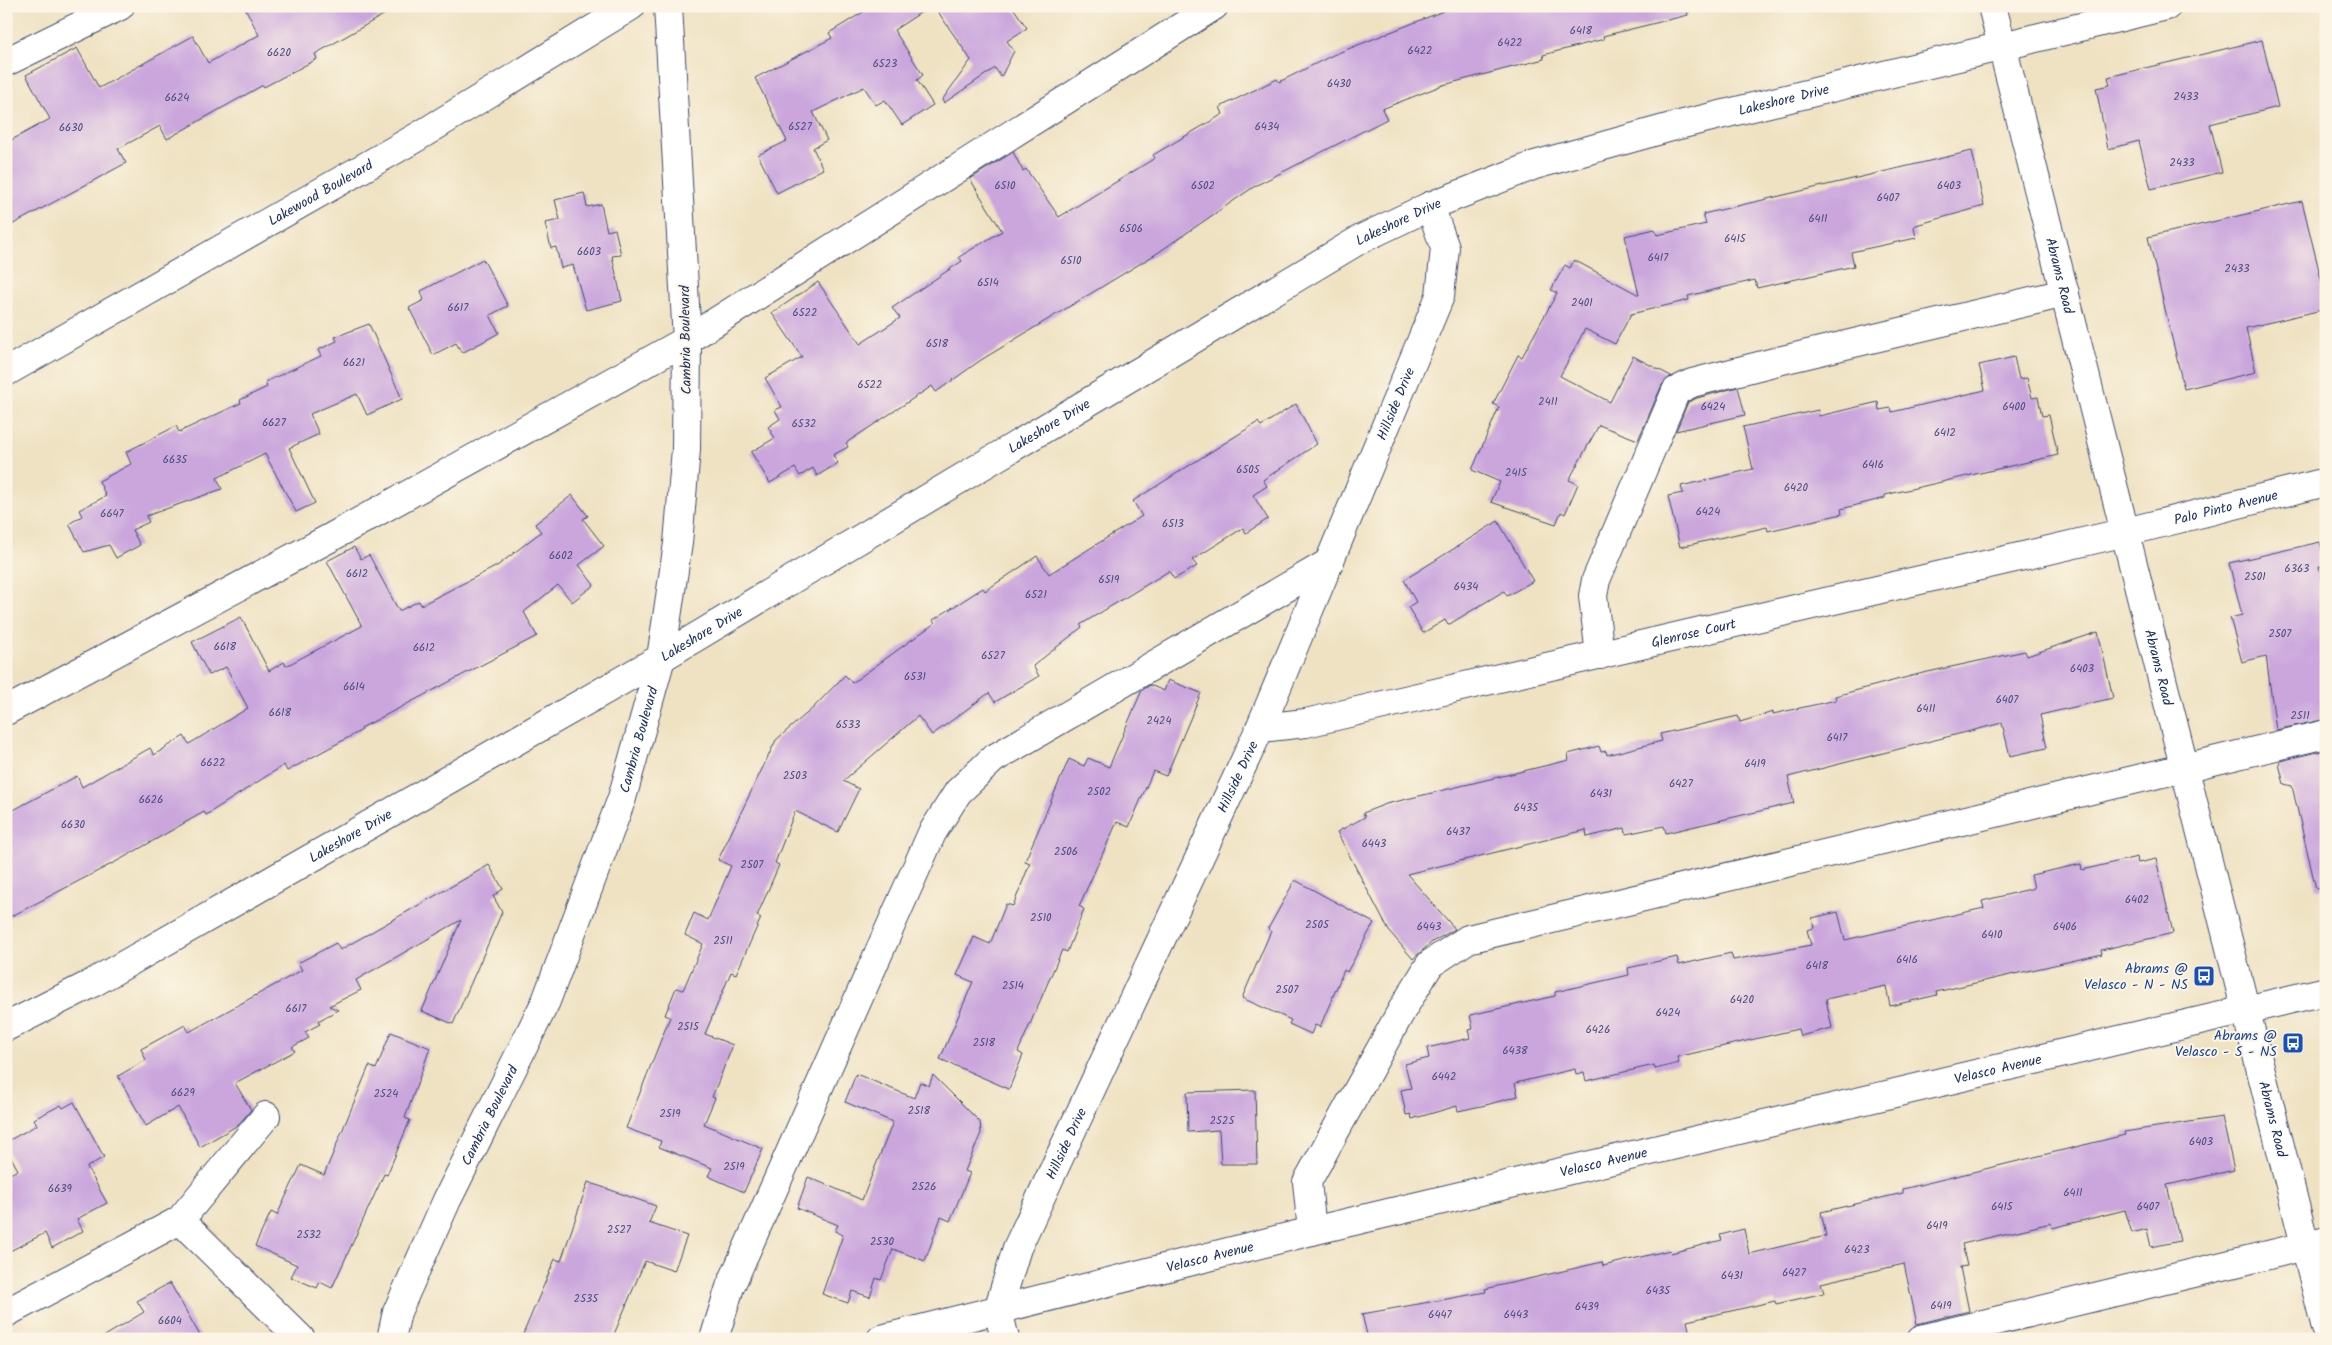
<svg xmlns="http://www.w3.org/2000/svg" width="2332" height="1345" viewBox="0 0 2332 1345" font-family="Kalam,sans-serif">
<style>
.building{fill:#caa6dd}
.lines{fill:none;stroke-linecap:round;stroke-linejoin:round}
.minor-casing{stroke:#3b4a6d;stroke-width:30}
.major-casing{stroke:#3b4a6d;stroke-width:30}
.minor{stroke:#fff;stroke-width:28}
.major{stroke:#fff;stroke-width:28}
.labels{text-anchor:middle;stroke-width:4;stroke-linejoin:round;paint-order:stroke}
.number-label{font-size:11px;fill:#474d7e}
.street-label{font-size:14px;fill:#1b2f5e;stroke:#fcf5e5}
.transit-label{font-size:14px;fill:#164399;stroke:#fcf5e5;text-anchor:end}
</style>
<rect width="100%" height="100%" fill="#fcf5e5"/>
<filter id="ink" filterUnits="userSpaceOnUse"><feTurbulence type="fractalNoise" baseFrequency=".02" numOctaves="2"/><feDisplacementMap in="SourceGraphic" scale="10" xChannelSelector="R" yChannelSelector="G"/><feConvolveMatrix kernelMatrix="1 2 1 2 8 2 1 2 1" color-interpolation-filters="sRGB"/></filter>
<filter id="wash" filterUnits="userSpaceOnUse"><feTurbulence type="fractalNoise" baseFrequency=".0096" numOctaves="4" result="noise"/><feDisplacementMap in="SourceGraphic" scale="20" xChannelSelector="R" yChannelSelector="G"/><feGaussianBlur stdDeviation="1.12" result="paint"/><feColorMatrix in="noise" values="0 0 0 0 0 0 0 0 0 0 0 0 0 0 0 0 0 1.4 0 .05"/><feComposite in="paint" operator="in"/></filter>
<g filter="url(#wash)">
<rect width="100%" height="100%" fill="#efe2c2"/>
<g id="blocks">
<g class="building">
<path d="M244 6H399L315 54 317 59 264 87 263 85 167 139 160 126 118 149 126 163 6 228V143L50 119 26 75 77 48 99 88 193 36 208 63 259 35Z"/>
<path d="M873 6H931L894 30 923 75 917 80 933 105 902 125 885 100 876 105 864 87 813 112 827 140 813 148 823 169 777 193 758 155 787 141 755 78 832 38 829 33Z"/>
<path d="M934 6H1012L1027 28 1007 41 1014 51 1001 77 995 68 944 103 942 100 971 60Z"/>
<path d="M1456 6H1687L1688 15 1603 36 1604 39 1543 55 1544 59 1443 85 1382 109 1387 119 1255 186 1156 254 981 360 936 392 932 386 846 443 848 447 833 455 838 463 817 476 813 468 800 476 795 468 770 483 751 452 775 438 768 427 780 419 775 410 782 407 765 378 802 357 772 313 818 282 860 344 900 318 892 308 962 261 959 257 1002 231 970 179 1013 152 1023 171 1026 169 1059 217 1155 158 1153 155 1223 114 1220 107 1277 79 1279 82 1333 55Z"/>
<path d="M2262 40 2278 107 2210 124 2222 172 2151 189 2139 141 2108 149 2096 88 2110 85 2108 77Z"/>
<path d="M1972 151 1984 206 1916 225 1914 227 1916 238 1851 252 1854 266 1757 288 1755 280 1688 296 1689 300 1631 314 1615 344 1585 329 1560 376 1610 402 1633 356 1671 376 1662 385 1638 440 1599 425 1569 480 1578 484 1565 514 1561 512 1556 524 1491 502 1500 482 1472 470 1499 407 1493 404 1518 355 1522 357 1557 293 1551 290 1565 265 1570 268 1574 260 1639 295 1625 236 1655 229 1657 235 1706 224 1703 214Z"/>
<path d="M584 193 587 207 601 204 607 231 615 229 621 255 612 256 622 301 586 310 573 265 561 268 556 247 551 248 545 223 560 220 555 200Z"/>
<path d="M2302 201 2326 299V309L2246 328 2256 372 2184 389 2148 237Z"/>
<path d="M483 259 508 306 490 315 499 333 462 353 456 343 433 355 409 308 424 300 421 291Z"/>
<path d="M369 324 402 399 367 415 357 394 310 414 319 434 289 448 315 503 296 512 265 454 217 478 222 489 146 516 149 522 132 530 140 545 116 558 109 545 84 552 69 524 82 516 79 510 106 496 99 481 131 464 126 452 176 426 179 432 241 403 240 400 267 387 265 382 321 356 318 350 337 341 335 337Z"/>
<path d="M2014 357 2019 379 2027 378 2032 398 2038 397 2042 416 2049 415 2058 455 1885 495V498L1841 509 1842 514 1768 531 1767 527 1680 547 1668 496 1683 493 1681 486 1753 469 1743 427 1818 410 1819 416 1878 402 1879 410 1891 408 1892 412 1985 390 1979 365Z"/>
<path d="M1738 387 1745 415 1676 431 1688 402 1697 398Z"/>
<path d="M1296 404 1317 444 1263 480 1267 486 1253 495 1268 519 1246 533 1243 528 1192 560 1197 566 1174 579 1169 571 1080 625 1082 627 1033 666 1039 676 995 702 989 693 932 735 918 716 843 781 859 789 838 832 795 811 775 863 779 865 757 916 761 918 736 974 731 972 705 1034 733 1045 712 1097 715 1098 704 1124 763 1149 744 1192 708 1176 712 1168 659 1147 661 1141 626 1128 670 1017 665 1015 676 988 683 990 703 944 685 935 694 913 708 920 731 866 718 860 776 740 813 708 845 675 852 683 935 623 933 620 983 588 985 591 1037 556 1049 574 1142 516 1133 501 1258 422 1261 426Z"/>
<path d="M572 495 588 516 583 519 604 546 579 565 594 585 572 602 558 585 524 612 537 636 361 728 362 730 287 771 284 765 206 815 204 812 121 859 6 919V814L77 776 82 787 150 748 154 755 184 736 189 744 248 708 226 667 209 675 192 642 241 617 269 671 284 662 286 666 362 626 327 561 354 547 361 559 369 555 399 611 419 601 421 605 497 566 541 532 535 524Z"/>
<path d="M1498 521 1533 581 1507 596 1504 591 1448 625 1445 620 1423 633 1408 607 1416 602 1404 580Z"/>
<path d="M2320 542 2326 565 2319 567 2326 595V719L2276 730 2266 656 2242 662 2230 618 2242 615 2229 563Z"/>
<path d="M2098 632 2113 698 2040 715 2047 748 2010 756 2002 723 1788 777 1794 803 1666 833 1664 826 1626 834 1625 828 1587 837 1586 830 1407 874 1455 929 1432 942 1413 959 1389 931 1337 832 1365 817 1363 813 1386 804 1569 760 1568 754 1599 746 1601 752 1606 751 1607 755 1662 741 1660 734 1738 716 1740 722 1773 712V714L1836 700 1835 696 1923 673 2025 651 2027 656Z"/>
<path d="M1168 680 1201 693 1166 776 1153 771 1129 827 1117 822 1079 906 1084 909 1067 952 1062 950 1018 1052 1023 1055 1009 1089 940 1059 973 982 957 975 974 937 990 944 1006 904 1013 906 1030 863 1025 861 1069 759 1084 766 1088 758 1109 767 1142 690 1150 685 1164 691Z"/>
<path d="M2326 750V888L2316 889 2292 786 2284 784 2279 764 2280 761Z"/>
<path d="M2137 857 2138 863 2156 859 2173 933 2101 950 2102 954 1936 992 1937 995 1890 1006 1886 986 1826 999 1832 1028 1800 1036 1798 1029 1677 1057 1679 1063 1655 1069 1654 1065 1586 1081 1584 1072 1576 1074 1575 1069 1515 1083 1518 1096 1486 1105 1458 1111 1457 1106 1412 1119 1411 1114 1406 1115 1401 1090 1411 1088 1405 1064 1429 1058 1427 1048 1470 1038 1468 1030 1473 1029 1470 1015 1555 996V992L1629 975 1628 968 1677 957 1679 965 1731 953 1733 960 1811 945 1807 930 1814 928 1812 918 1838 912 1845 940 1984 908 1982 901 2034 888 2031 875 2081 864 2082 870Z"/>
<path d="M489 865 503 889 493 896 502 912 453 1024 422 1011 461 920 356 980 361 990 329 1006 338 1010 318 1021 320 1024 305 1032 309 1038 292 1047 295 1051 235 1083 251 1110 238 1125 200 1147 178 1107 146 1126 118 1076 146 1060 141 1049 185 1025 189 1032 302 970 298 963 336 943 340 950Z"/>
<path d="M1295 880 1374 923 1347 972 1344 970 1320 1027 1315 1025 1311 1034 1289 1024 1291 1020 1242 998 1271 931 1268 929Z"/>
<path d="M391 1032 430 1048 405 1118 410 1120 387 1175 384 1174 332 1288 320 1282 317 1288 291 1277 297 1265 255 1246 271 1212 277 1215 301 1165 324 1175 369 1066 376 1069Z"/>
<path d="M856 1074 914 1098 920 1082 929 1086 933 1075 980 1122 981 1133 965 1171 970 1173 950 1221 941 1217 925 1261 893 1249 881 1280 876 1278 870 1297 852 1291 848 1303 822 1294 843 1235 835 1231 838 1225 797 1208 808 1177 862 1200 893 1122 845 1102Z"/>
<path d="M1255 1090 1257 1164H1221L1219 1130 1188 1132 1187 1092Z"/>
<path d="M74 1102 104 1157 87 1167 107 1203 77 1219 83 1231 52 1248 45 1233 6 1253V1176L18 1170 6 1148V1142L37 1125 34 1119 61 1105 63 1108Z"/>
<path d="M2222 1117 2234 1170 2167 1185 2180 1241 2151 1247 2147 1229 2132 1233 2125 1210 2052 1228 2051 1223 1962 1244 1967 1266 1960 1267 1969 1311 1917 1324 1904 1264 1821 1283 1824 1293 1776 1304 1775 1301 1687 1321 1691 1339H1368L1362 1314 1486 1292 1485 1289 1602 1262 1603 1266 1670 1250 1671 1253 1722 1240 1720 1235 1744 1229 1749 1254 1826 1236 1821 1212 1903 1193V1189L2125 1135 2124 1132Z"/>
<path d="M588 1182 656 1206 649 1223 687 1236 674 1271 645 1261 612 1339H521L555 1259 561 1261Z"/>
<path d="M170 1283 202 1339H100L144 1312 137 1301Z"/>
</g>
</g>
</g>
<g filter="url(#ink)">
<use href="#blocks" fill-opacity="0" stroke="#3b4a6d" stroke-width="1"/>
<g class="lines">
<g class="minor-casing">
<g id="minor">
<path d="M6 62 120 6"/>
<path id="s1" d="M6 372 419 136 631 6"/>
<path d="M1600 655 1593 596 1596 580 1676 391 1692 383 1778 361 2065 293"/>
<path d="M6 711 328 539 687 340 1214 6"/>
<path id="s2" d="M1260 728 1306 723 2126 532 2326 482"/>
<path id="s3" d="M6 1027 89 985 661 658 1359 240 1430 206 1535 165 1675 126 2167 6"/>
<path d="M180 1220 301 1339"/>
<path d="M1312 1231 1307 1182 1402 1010 1430 964 1468 939 2326 734"/>
<path d="M6 1313 180 1220 266 1116"/>
<path id="s4" d="M391 1339 397 1312 447 1200 546 1001 622 798 661 658 678 543 686 449 687 340 668 6"/>
<path d="M714 1339 730 1287 932 833 958 792 993 759 1330 562"/>
<path id="s5" d="M881 1339 1312 1231 2326 991"/>
<path id="s6" d="M1005 1339 998 1310 1017 1248 1260 728 1440 296 1445 248 1430 206"/>
<path d="M1921 1339 2326 1241"/>
</g>
</g>
<g class="major-casing">
<g id="major">
<path id="s7" d="M1992 6 2326 1328"/>
</g>
</g>
<use href="#minor" class="minor"/>
<use href="#major" class="major"/>
</g>
</g>
<defs>
<g id="bus-square" transform="scale(1.125)"><rect x="-9" y="-9" width="18" height="18" rx="4" fill="#1a4fb4" stroke="#fcf5e5"/><path d="M-5-6H5V4H4V6H2V4H-2V6H-4V4H-5ZM-3.5-4V0h7V-4ZM-3.5 1.2v1.5H-2V1.2ZM2 1.2v1.5H3.5V1.2Z" fill="#fff"/></g>
</defs>
<g fill-rule="evenodd">
<use href="#bus-square" x="2204" y="976"/>
<use href="#bus-square" x="2293" y="1043"/>
</g>
<g class="labels">
<g class="number-label">
<text x="1581" y="34">6418</text>
<text x="1510" y="46">6422</text>
<text x="1420" y="54">6422</text>
<text x="279" y="56">6620</text>
<text x="885" y="67">6523</text>
<text x="1339" y="87">6430</text>
<text x="2186" y="100">2433</text>
<text x="177" y="101">6624</text>
<text x="800" y="130">6527</text>
<text x="1267" y="130">6434</text>
<text x="71" y="131">6630</text>
<text x="2182" y="166">2433</text>
<text x="1005" y="189">6510</text>
<text x="1203" y="189">6502</text>
<text x="1949" y="189">6403</text>
<text x="1888" y="201">6407</text>
<text x="1818" y="222">6411</text>
<text x="1131" y="232">6506</text>
<text x="1735" y="242">6415</text>
<text x="589" y="255">6603</text>
<text x="1658" y="261">6417</text>
<text x="1071" y="264">6510</text>
<text x="2237" y="272">2433</text>
<text x="988" y="286">6514</text>
<text x="1582" y="306">2401</text>
<text x="458" y="311">6617</text>
<text x="805" y="316">6522</text>
<text x="937" y="347">6518</text>
<text x="354" y="366">6621</text>
<text x="870" y="388">6522</text>
<text x="1548" y="405">2411</text>
<text x="1713" y="410">6424</text>
<text x="2014" y="410">6400</text>
<text x="274" y="426">6627</text>
<text x="804" y="427">6532</text>
<text x="1945" y="436">6412</text>
<text x="175" y="463">6635</text>
<text x="1873" y="468">6416</text>
<text x="1248" y="473">6505</text>
<text x="1516" y="476">2415</text>
<text x="1796" y="491">6420</text>
<text x="1708" y="515">6424</text>
<text x="112" y="517">6647</text>
<text x="1173" y="527">6513</text>
<text x="561" y="559">6602</text>
<text x="2297" y="572">6363</text>
<text x="357" y="577">6612</text>
<text x="2255" y="580">2501</text>
<text x="1109" y="583">6519</text>
<text x="1466" y="590">6434</text>
<text x="1036" y="598">6521</text>
<text x="2280" y="637">2507</text>
<text x="225" y="650">6618</text>
<text x="424" y="651">6612</text>
<text x="993" y="659">6527</text>
<text x="2082" y="672">6403</text>
<text x="915" y="680">6531</text>
<text x="354" y="690">6614</text>
<text x="2007" y="703">6407</text>
<text x="1926" y="712">6411</text>
<text x="280" y="716">6618</text>
<text x="2300" y="719">2511</text>
<text x="1159" y="724">2424</text>
<text x="848" y="728">6533</text>
<text x="1837" y="741">6417</text>
<text x="213" y="766">6622</text>
<text x="1755" y="767">6419</text>
<text x="795" y="779">2503</text>
<text x="1681" y="787">6427</text>
<text x="1099" y="795">2502</text>
<text x="1601" y="797">6431</text>
<text x="151" y="803">6626</text>
<text x="1526" y="811">6435</text>
<text x="73" y="828">6630</text>
<text x="1458" y="835">6437</text>
<text x="1374" y="847">6443</text>
<text x="1066" y="855">2506</text>
<text x="752" y="868">2507</text>
<text x="2137" y="903">6402</text>
<text x="1041" y="921">2510</text>
<text x="1317" y="928">2505</text>
<text x="1429" y="930">6443</text>
<text x="2065" y="930">6406</text>
<text x="1992" y="938">6410</text>
<text x="723" y="944">2511</text>
<text x="1907" y="963">6416</text>
<text x="1817" y="969">6418</text>
<text x="1013" y="989">2514</text>
<text x="1287" y="993">2507</text>
<text x="1742" y="1003">6420</text>
<text x="296" y="1012">6617</text>
<text x="1668" y="1016">6424</text>
<text x="688" y="1030">2515</text>
<text x="1598" y="1033">6426</text>
<text x="984" y="1046">2518</text>
<text x="1515" y="1054">6438</text>
<text x="1444" y="1080">6442</text>
<text x="183" y="1096">6629</text>
<text x="386" y="1097">2524</text>
<text x="919" y="1114">2518</text>
<text x="670" y="1117">2519</text>
<text x="1222" y="1124">2525</text>
<text x="2201" y="1145">6403</text>
<text x="734" y="1170">2519</text>
<text x="924" y="1190">2526</text>
<text x="60" y="1192">6639</text>
<text x="2073" y="1196">6411</text>
<text x="2002" y="1210">6415</text>
<text x="2148" y="1210">6407</text>
<text x="1937" y="1229">6419</text>
<text x="619" y="1233">2527</text>
<text x="309" y="1238">2532</text>
<text x="882" y="1245">2530</text>
<text x="1857" y="1253">6423</text>
<text x="1794" y="1276">6427</text>
<text x="1732" y="1279">6431</text>
<text x="1658" y="1294">6435</text>
<text x="586" y="1302">2535</text>
<text x="1941" y="1309">6419</text>
<text x="1587" y="1310">6439</text>
<text x="1440" y="1318">6447</text>
<text x="1516" y="1318">6443</text>
<text x="170" y="1324">6604</text>
</g>
<g class="street-label">
<text dy="5" stroke="none"><textPath href="#s3" startOffset="2014">Lakeshore Drive</textPath></text>
<text dy="5" stroke="none"><textPath href="#s1" startOffset="362">Lakewood Boulevard</textPath></text>
<text dy="5" stroke="none"><textPath href="#s3" startOffset="1609">Lakeshore Drive</textPath></text>
<text dy="5" stroke="none"><textPath href="#s7" startOffset="278">Abrams Road</textPath></text>
<text transform="translate(685 340) rotate(-91)" y="5">Cambria Boulevard</text>
<text dy="5" stroke="none"><textPath href="#s6" startOffset="1020">Hillside Drive</textPath></text>
<text dy="5" stroke="none"><textPath href="#s3" startOffset="1204">Lakeshore Drive</textPath></text>
<text dy="5" stroke="none"><textPath href="#s2" startOffset="991">Palo Pinto Avenue</textPath></text>
<text dy="5" stroke="none"><textPath href="#s2" startOffset="444">Glenrose Court</textPath></text>
<text dy="5" stroke="none"><textPath href="#s3" startOffset="799">Lakeshore Drive</textPath></text>
<text dy="5" stroke="none"><textPath href="#s7" startOffset="682">Abrams Road</textPath></text>
<text dy="5" stroke="none"><textPath href="#s4" startOffset="650">Cambria Boulevard</textPath></text>
<text dy="5" stroke="none"><textPath href="#s6" startOffset="615">Hillside Drive</textPath></text>
<text dy="5" stroke="none"><textPath href="#s3" startOffset="394">Lakeshore Drive</textPath></text>
<text dy="5" stroke="none"><textPath href="#s5" startOffset="1149">Velasco Avenue</textPath></text>
<text dy="5" stroke="none"><textPath href="#s4" startOffset="245">Cambria Boulevard</textPath></text>
<text dy="5" stroke="none"><textPath href="#s7" startOffset="1148">Abrams Road</textPath></text>
<text dy="5" stroke="none"><textPath href="#s6" startOffset="210">Hillside Drive</textPath></text>
<text dy="5" stroke="none"><textPath href="#s5" startOffset="744">Velasco Avenue</textPath></text>
<text dy="5" stroke="none"><textPath href="#s5" startOffset="339">Velasco Avenue</textPath></text>
</g>
<g class="transit-label">
<text x="2188" y="973">Abrams @<tspan x="2188" dy="16">Velasco - N - NS</tspan></text>
<text x="2277" y="1040">Abrams @<tspan x="2277" dy="16">Velasco - S - NS</tspan></text>
</g>
</g>
<rect width="2332" height="1345" fill="none" stroke="#fcf5e5" stroke-width="25"/>
</svg>
